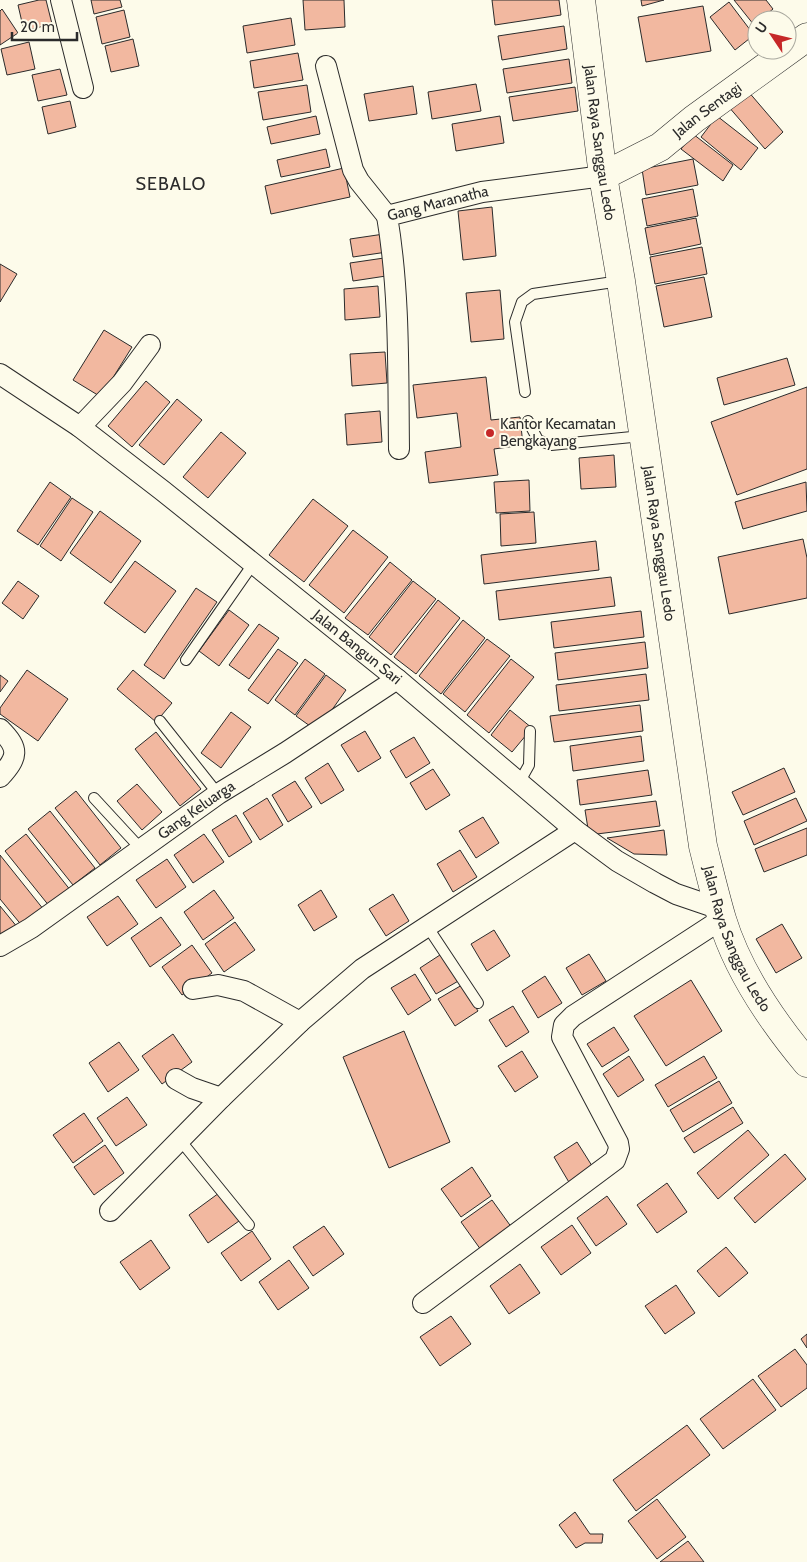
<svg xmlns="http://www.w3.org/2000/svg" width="807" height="1562" viewBox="0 0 807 1562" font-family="Cabin,sans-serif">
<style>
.building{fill:#f2b8a0;stroke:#2b2b2b}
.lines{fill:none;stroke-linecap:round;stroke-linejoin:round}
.service-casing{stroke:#2b2b2b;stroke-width:12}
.minor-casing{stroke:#2b2b2b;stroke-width:22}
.secondary-casing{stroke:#2b2b2b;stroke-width:29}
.trunk-casing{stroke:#2b2b2b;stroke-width:29}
.service{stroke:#fdfbea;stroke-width:10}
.minor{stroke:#fdfbea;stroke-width:20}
.secondary{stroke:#fdfbea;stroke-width:28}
.trunk{stroke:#fdfbea;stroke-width:28}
.poi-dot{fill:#c62828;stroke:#fdfbea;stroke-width:2}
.labels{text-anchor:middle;stroke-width:4;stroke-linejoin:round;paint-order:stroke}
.street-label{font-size:15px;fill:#2b2b2b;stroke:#fdfbea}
.poi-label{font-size:15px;fill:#2b2b2b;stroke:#fdfbea;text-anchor:start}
.quarter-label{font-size:18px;letter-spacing:1px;fill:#2b2b2b;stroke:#fdfbea}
</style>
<rect width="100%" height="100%" fill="#fdfbea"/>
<g class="building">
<path d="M39 0H46L52 24 24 31 18 5Z"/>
<path d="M91 0H120L122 7 94 14Z"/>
<path d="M303 0H344L345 27 305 30Z"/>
<path d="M492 0H559L561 15 495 25Z"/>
<path d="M641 0H664L642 6Z"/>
<path d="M734 0H766L773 9 760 20H757L754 25Z"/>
<path d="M729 2 754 35 735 50 710 17Z"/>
<path d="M703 6 711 51 646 62 638 17Z"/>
<path d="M2 9 18 33 0 45V11Z"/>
<path d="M124 10 130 37 102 44 96 17Z"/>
<path d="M291 18 295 45 247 53 243 26Z"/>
<path d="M564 26 567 49 502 60 498 36Z"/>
<path d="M133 39 139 66 111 72 105 46Z"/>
<path d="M29 42 35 69 7 75 1 49Z"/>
<path d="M298 53 303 80 254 88 250 61Z"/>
<path d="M569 59 572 83 507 93 503 69Z"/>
<path d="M60 69 67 95 38 101 32 75Z"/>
<path d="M476 84 481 111 432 119 428 92Z"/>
<path d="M307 85 311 112 263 120 258 92Z"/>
<path d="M413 86 417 114 369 121 364 94Z"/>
<path d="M575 87 578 111 513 121 509 97Z"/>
<path d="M747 90 783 132 765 149 728 106Z"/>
<path d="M70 101 76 127 48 134 42 107Z"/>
<path d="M316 116 320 134 271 144 267 127Z"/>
<path d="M500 116 504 143 456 151 452 124Z"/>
<path d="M717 116 758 148 741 170 701 137Z"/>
<path d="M693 134 733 165 723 181 681 149Z"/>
<path d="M326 149 330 167 281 177 277 160Z"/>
<path d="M693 159 698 185 646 195 642 169Z"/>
<path d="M344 168 350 197 271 214 265 186Z"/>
<path d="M693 189 698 216 647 226 642 199Z"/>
<path d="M492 207 496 256 463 260 458 211Z"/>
<path d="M696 218 701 244 650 255 645 228Z"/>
<path d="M384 234 387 252 353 257 350 239Z"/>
<path d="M702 247 707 274 655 284 650 257Z"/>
<path d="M384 258 386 276 353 281 350 263Z"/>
<path d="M0 264 17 274 0 302Z"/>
<path d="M704 277 712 317 664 327 656 286Z"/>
<path d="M378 286 380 317 345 320 344 289Z"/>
<path d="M500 290 504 339 471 342 466 293Z"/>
<path d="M104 330 132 347 101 397 73 380Z"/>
<path d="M385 352 387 383 352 386 350 354Z"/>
<path d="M787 358 795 385 724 405 717 378Z"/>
<path d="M486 377 491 420 520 417 523 445 494 449 498 475 429 483 425 452 461 447 457 413 417 418 413 385Z"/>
<path d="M146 381 170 402 132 447 108 426Z"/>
<path d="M807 387V469L737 495 711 422Z"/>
<path d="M177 399 202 420 164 465 139 445Z"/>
<path d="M380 411 382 442 347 445 345 414Z"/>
<path d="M221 432 246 453 208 498 183 477Z"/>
<path d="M614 455 616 487 581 489 579 458Z"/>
<path d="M529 480 530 511 496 513 494 482Z"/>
<path d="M50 482 71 497 38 545 17 531Z"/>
<path d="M806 482 807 511 743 529 735 502Z"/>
<path d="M72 498 93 512 61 561 40 546Z"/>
<path d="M313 499 348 526 304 582 269 555Z"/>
<path d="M100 511 141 541 111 583 70 553Z"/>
<path d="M534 512 536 543 501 546 500 514Z"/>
<path d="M353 530 388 557 344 613 309 585Z"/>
<path d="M803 539 807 558V598L729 614 718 557Z"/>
<path d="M596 541 599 570 484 584 481 555Z"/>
<path d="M135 561 176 591 145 633 104 603Z"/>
<path d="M390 562 412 580 368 635 345 618Z"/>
<path d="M611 577 615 606 499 620 496 591Z"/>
<path d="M18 581 39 596 23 619 2 603Z"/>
<path d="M413 581 436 599 391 655 369 637Z"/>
<path d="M196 588 217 602 164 679 144 665Z"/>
<path d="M438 600 460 618 416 674 394 657Z"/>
<path d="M229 610 249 625 219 666 199 651Z"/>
<path d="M641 611 644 637 554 648 551 622Z"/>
<path d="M463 620 485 638 441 694 419 676Z"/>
<path d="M259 624 279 638 249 679 229 665Z"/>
<path d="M487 639 510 656 465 712 443 694Z"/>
<path d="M645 642 648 668 558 680 555 653Z"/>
<path d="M278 649 298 663 268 704 248 690Z"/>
<path d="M305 659 325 674 295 715 275 700Z"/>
<path d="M511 659 534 677 489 733 467 715Z"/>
<path d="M27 670 68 699 38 741 0 714V708Z"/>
<path d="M133 670 172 703 156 722 117 689Z"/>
<path d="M646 674 649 700 559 711 556 685Z"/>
<path d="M0 675 8 681 0 692Z"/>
<path d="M326 675 346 690 317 731 296 716Z"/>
<path d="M640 705 643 731 554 742 550 716Z"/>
<path d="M510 710 532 728 512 752 491 735Z"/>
<path d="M231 712 251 727 221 768 201 753Z"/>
<path d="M365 731 381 758 358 772 341 745Z"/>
<path d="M156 732 201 789 180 806 135 749Z"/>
<path d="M641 736 644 761 573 771 570 746Z"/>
<path d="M414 737 430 763 406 778 390 751Z"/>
<path d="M328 763 344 790 321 804 305 778Z"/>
<path d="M784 768 795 792 743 815 732 792Z"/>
<path d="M433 769 450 795 426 810 410 783Z"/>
<path d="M648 770 652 795 580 805 577 780Z"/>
<path d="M295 781 312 807 288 822 272 795Z"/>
<path d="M137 784 162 812 142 830 117 801Z"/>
<path d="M76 791 121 848 100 865 55 808Z"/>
<path d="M267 798 283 825 260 840 243 813Z"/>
<path d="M796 798 807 821 754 845 744 821Z"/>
<path d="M656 801 660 826 589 835 585 810Z"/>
<path d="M50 811 95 868 73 885 28 829Z"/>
<path d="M236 815 252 842 229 857 212 830Z"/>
<path d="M483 817 499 843 476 858 459 831Z"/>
<path d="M807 828V855L764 872 755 849Z"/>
<path d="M664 830 667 855 634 854 607 838Z"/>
<path d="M26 834 71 891 50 907 5 851Z"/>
<path d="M204 834 224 862 193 883 174 855Z"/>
<path d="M460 850 477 877 453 892 437 864Z"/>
<path d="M0 855 44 910 23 927 0 899Z"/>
<path d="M167 859 186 887 156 908 136 880Z"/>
<path d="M214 890 234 918 203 940 184 912Z"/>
<path d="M321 890 337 917 314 931 298 905Z"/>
<path d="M393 894 409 921 386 936 369 909Z"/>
<path d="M118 896 138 924 107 946 87 917Z"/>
<path d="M0 906 18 928 0 942Z"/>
<path d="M161 917 181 945 150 967 131 938Z"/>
<path d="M235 922 255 950 224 972 205 944Z"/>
<path d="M782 924 802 958 776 973 756 939Z"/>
<path d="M494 930 510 956 487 971 471 944Z"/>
<path d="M192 945 212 973 182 995 162 967Z"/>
<path d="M443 953 460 980 436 994 420 968Z"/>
<path d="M589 954 606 981 582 995 566 968Z"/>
<path d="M415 974 431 1000 408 1015 391 988Z"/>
<path d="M545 976 562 1003 538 1018 522 991Z"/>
<path d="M691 980 722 1031 666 1066 634 1016Z"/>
<path d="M462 985 478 1011 455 1026 438 999Z"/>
<path d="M513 1006 529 1032 506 1047 489 1020Z"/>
<path d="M614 1027 629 1050 602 1067 587 1044Z"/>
<path d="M404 1031 450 1142 389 1168 343 1057Z"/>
<path d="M173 1034 192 1062 162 1084 142 1056Z"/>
<path d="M119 1042 139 1070 108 1092 89 1063Z"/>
<path d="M522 1051 538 1077 515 1092 498 1066Z"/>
<path d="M629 1056 644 1080 618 1097 603 1074Z"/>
<path d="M704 1056 717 1078 668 1107 655 1085Z"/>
<path d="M719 1081 732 1103 683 1132 670 1110Z"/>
<path d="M127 1097 147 1125 116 1146 97 1118Z"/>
<path d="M733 1107 743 1123 694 1153 684 1138Z"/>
<path d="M84 1113 103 1141 73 1163 53 1135Z"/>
<path d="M748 1130 769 1155 718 1199 697 1173Z"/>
<path d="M577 1142 594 1169 570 1184 554 1157Z"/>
<path d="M105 1145 124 1173 94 1195 74 1167Z"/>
<path d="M785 1154 806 1179 755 1223 734 1198Z"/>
<path d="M472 1167 491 1196 461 1217 441 1189Z"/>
<path d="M667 1183 687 1212 657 1233 637 1205Z"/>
<path d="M219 1193 239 1221 208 1243 189 1215Z"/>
<path d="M607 1196 627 1224 596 1246 577 1218Z"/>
<path d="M492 1200 512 1228 481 1250 461 1222Z"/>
<path d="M572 1225 591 1253 561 1275 541 1247Z"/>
<path d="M324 1226 344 1254 313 1276 293 1247Z"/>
<path d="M252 1231 271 1259 241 1281 221 1253Z"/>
<path d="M151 1240 170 1268 140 1290 120 1262Z"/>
<path d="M726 1247 748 1273 719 1297 697 1271Z"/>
<path d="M289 1260 309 1288 278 1310 259 1282Z"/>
<path d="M520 1264 540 1293 509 1314 490 1286Z"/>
<path d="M676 1285 695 1313 665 1334 645 1306Z"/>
<path d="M451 1316 471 1344 440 1366 420 1337Z"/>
<path d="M807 1334V1348L801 1339Z"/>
<path d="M795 1349 807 1365V1388L781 1407 758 1376Z"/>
<path d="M753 1379 776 1410 723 1449 700 1419Z"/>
<path d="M687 1425 710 1455 636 1511 613 1480Z"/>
<path d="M657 1499 686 1537 657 1559 628 1521Z"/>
<path d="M575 1512 590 1534H603L602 1543H585L576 1548 559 1525Z"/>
<path d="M688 1541 704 1562H660Z"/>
</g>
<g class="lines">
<g class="service-casing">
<g id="service">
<path d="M525 392 515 322 522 302 533 294 620 281"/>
<path d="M528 421 538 440 551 445 642 436"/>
<path d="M186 660 253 564"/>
<path d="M160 721 218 794"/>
<path d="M519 783 529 765 530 731"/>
<path d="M94 798 141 849"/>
<path d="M427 926 478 1003"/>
<path d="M180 1140 249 1225"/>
</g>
</g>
<g class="minor-casing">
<g id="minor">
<path d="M61 0 83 88"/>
<path d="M326 66 353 170 359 181 387 216"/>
<path id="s1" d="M0 374 80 427 163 491 397 679 575 830 617 861 655 883 676 894 720 909"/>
<path d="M80 427 122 383 150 345"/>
<path id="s2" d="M399 449C398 371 400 293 387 216L482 192 603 176"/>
<path d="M0 729C20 749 18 757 0 777"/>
<path id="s3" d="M0 946 31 928 218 794 285 753 397 679"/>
<path d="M193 989 218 985 244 991 300 1022"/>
<path d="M176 1079 192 1088 221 1098"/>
<path d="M110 1211 221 1098 300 1022 362 969 575 830"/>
<path d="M423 1303 615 1160 619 1149 618 1143 562 1037 564 1025 573 1016 722 919"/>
</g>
</g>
<g class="secondary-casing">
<g id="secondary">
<path id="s4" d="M603 176 660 147 694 119 807 37"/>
</g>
</g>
<g class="trunk-casing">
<g id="trunk">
<path id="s5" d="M581 0 603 176 621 281 703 846C709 870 715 895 722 919 738 972 772 1021 807 1063"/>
</g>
</g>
<use href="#service" class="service"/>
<use href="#minor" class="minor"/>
<use href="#secondary" class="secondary"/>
<use href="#trunk" class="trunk"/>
</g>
<circle class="poi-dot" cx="490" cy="433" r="5"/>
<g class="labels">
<g class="street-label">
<text dy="5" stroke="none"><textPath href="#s4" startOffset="124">Jalan Sentagi</textPath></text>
<text dy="5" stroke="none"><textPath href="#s5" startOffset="144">Jalan Raya Sanggau Ledo</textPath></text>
<text dy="5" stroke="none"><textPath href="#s2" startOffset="286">Gang Maranatha</textPath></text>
<text dy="5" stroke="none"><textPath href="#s5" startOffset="549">Jalan Raya Sanggau Ledo</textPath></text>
<text dy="5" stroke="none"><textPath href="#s1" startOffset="450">Jalan Bangun Sari</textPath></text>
<text dy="5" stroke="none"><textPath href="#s3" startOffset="239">Gang Keluarga</textPath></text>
<text dy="5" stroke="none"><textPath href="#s5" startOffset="954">Jalan Raya Sanggau Ledo</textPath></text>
</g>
<g class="poi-label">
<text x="500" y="429">Kantor Kecamatan<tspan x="500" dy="17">Bengkayang</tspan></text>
</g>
<g class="quarter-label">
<text x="171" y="190">SEBALO</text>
</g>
</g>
<g transform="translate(772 35) rotate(305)"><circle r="24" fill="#fdfbea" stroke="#a9a89e"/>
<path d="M0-4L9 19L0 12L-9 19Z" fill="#c62828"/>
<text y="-8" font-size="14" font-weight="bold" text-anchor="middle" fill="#2b2b2b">U</text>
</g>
<path d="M12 32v8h65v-8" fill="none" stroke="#2b2b2b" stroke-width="2.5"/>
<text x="20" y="32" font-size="15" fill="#2b2b2b" stroke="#fdfbea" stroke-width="4" paint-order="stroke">20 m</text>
</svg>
